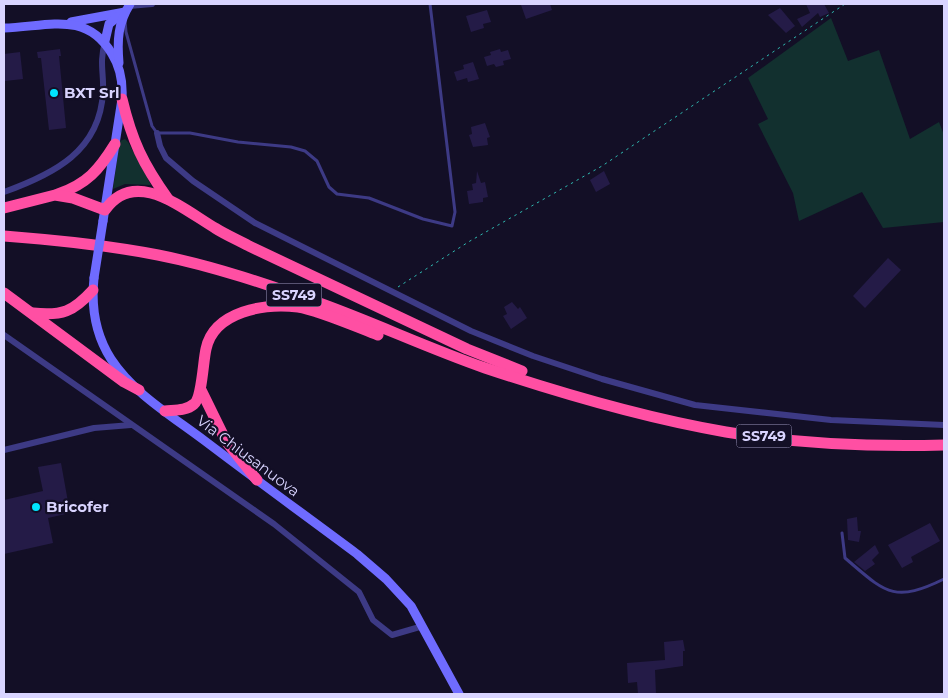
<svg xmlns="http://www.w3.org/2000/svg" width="948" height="698" viewBox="0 0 948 698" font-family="Montserrat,sans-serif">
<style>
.green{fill:#12302f}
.building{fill:#241b47}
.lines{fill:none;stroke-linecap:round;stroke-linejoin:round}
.path{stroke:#2fb8b0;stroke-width:1;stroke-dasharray:2.5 4;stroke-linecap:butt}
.lane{stroke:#3d3a85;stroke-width:3}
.street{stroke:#3d3a85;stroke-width:6}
.secondary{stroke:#6f6bff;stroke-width:9}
.highway{stroke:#ff4fa3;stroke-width:11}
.secondary-bridge{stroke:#6f6bff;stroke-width:9}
.poi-dot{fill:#00e5ff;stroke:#130f26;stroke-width:2}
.labels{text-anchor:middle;stroke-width:4.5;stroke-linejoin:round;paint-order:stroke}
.shield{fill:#130f26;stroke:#9e99be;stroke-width:1}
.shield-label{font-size:14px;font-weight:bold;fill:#d9d4ff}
.poi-label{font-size:15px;font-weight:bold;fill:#d9d4ff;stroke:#130f26;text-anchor:start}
.street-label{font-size:15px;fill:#d9d4ff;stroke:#130f26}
</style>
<rect width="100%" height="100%" fill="#130f26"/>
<g class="green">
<path d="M831 18 848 61 879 50 910 139 939 122 944 135V222L883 228 862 192 799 221 793 193 758 124 768 119 748 78Z"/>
<path d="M125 139 128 142 151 185 125 184 113 189 119 146 120 141Z"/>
</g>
<g class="building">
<path d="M525 4H550L552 10 526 19 521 5Z"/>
<path d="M806 4H824L829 13 820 17 818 13 802 27 797 19 810 13Z"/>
<path d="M780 8 795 26 786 33 768 15Z"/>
<path d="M487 10 491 22 483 24 484 28 471 32 466 16Z"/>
<path d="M60 49 61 56H59L66 128 49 130 41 58H38L37 52Z"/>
<path d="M500 49 501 52 508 50 511 59 503 61 504 65 496 67 494 64 487 66 484 57 491 55 490 52Z"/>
<path d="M20 52 23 79 5 81 4 54Z"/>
<path d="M473 62 479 79 468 82 467 78 457 81 454 72 464 69 463 65Z"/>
<path d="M485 123 490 137 487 138 488 145 473 147 469 135 472 134 471 127Z"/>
<path d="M477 171 481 183 485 182 488 197 483 198V202L469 204 467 191 473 190 472 184 476 183Z"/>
<path d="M604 171 610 184 596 192 590 180Z"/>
<path d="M888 258 901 270 865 308 853 296Z"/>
<path d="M512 302 518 309 520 307 527 318 511 329 503 316 507 314 504 307Z"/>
<path d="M61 463 70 513 48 518 53 543 4 554V500L43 491 38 467Z"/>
<path d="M857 517 858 531H861L859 542 848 540 847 519Z"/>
<path d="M930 523 940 541 911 557 913 562 902 568 888 545Z"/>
<path d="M875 545 879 553 872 560 875 564 865 571 854 562Z"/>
<path d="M683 640 685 651H683V666L655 670 656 694H638L637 682 628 683 627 663 665 660 664 642Z"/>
</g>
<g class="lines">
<path class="path" d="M398 287 470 241 602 166 845 4"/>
<g class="lane">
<path d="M125 20 126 32 152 126 157 133H190L238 142 291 147 305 151 317 161 329 187 337 194 369 198 423 219 452 226 455 212 430 4"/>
<path d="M842 533 845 558C885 592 893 604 944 579"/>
</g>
<g class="street">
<path d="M129 6 152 4"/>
<path d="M157 133 160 146 166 158 193 181 255 223 471 331 533 356 602 379 695 405 831 420 944 425"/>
<path d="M4 192C54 174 100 151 103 92 104 73 99 63 105 42"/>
<path d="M4 335 274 524 359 592 373 620 392 635 423 626"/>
<path d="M4 450 94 428 131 425"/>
</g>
<g class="secondary">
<path d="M71 22 125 12"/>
<path d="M4 28C47 27 86 10 112 54 121 68 123 82 122 99L103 221"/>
<path d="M105 41 109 24 122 13"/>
<path d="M119 63C117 40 118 23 130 4"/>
<path d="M94 278C91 307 95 334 111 359 133 393 172 416 205 441 255 479 306 516 357 554L386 579 411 606 459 694"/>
</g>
<g class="highway">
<path d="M122 99C132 141 143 164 168 199"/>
<path d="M58 194C87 184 99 170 115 144"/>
<path d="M4 208 55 195 73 198 105 210C135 167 183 209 215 228 226 235 238 240 249 246L467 349 522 371"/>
<path d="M4 236C56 240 107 245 158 255 214 266 269 285 322 304 377 324 430 349 485 368 563 394 644 418 726 432 798 444 871 447 944 445"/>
<path d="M4 293 124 382 139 390"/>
<path d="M33 313C62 316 73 312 93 290"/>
<path d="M201 390 226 441 257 480"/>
<path d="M165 411C175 410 186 411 194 404 202 398 203 362 206 349 214 311 265 303 298 307 318 310 357 327 378 335"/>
</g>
<path class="secondary-bridge" d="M94 278 103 221"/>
</g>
<g class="poi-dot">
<circle cx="54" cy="93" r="5"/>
<circle cx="36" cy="507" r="5"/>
</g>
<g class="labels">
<g class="shield">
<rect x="266.5" y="283.5" width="55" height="23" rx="4"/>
<rect x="736.5" y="424.5" width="55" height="23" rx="4"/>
</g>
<g class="shield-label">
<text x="294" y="300">SS749</text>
<text x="764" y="441">SS749</text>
</g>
<g class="poi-label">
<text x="64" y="98">BXT Srl</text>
<text x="46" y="512">Bricofer</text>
</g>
<g class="street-label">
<text transform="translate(248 456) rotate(37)" y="5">Via Chiusanuova</text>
</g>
</g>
<rect width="948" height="698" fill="none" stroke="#d9d4ff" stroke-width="10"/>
</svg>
